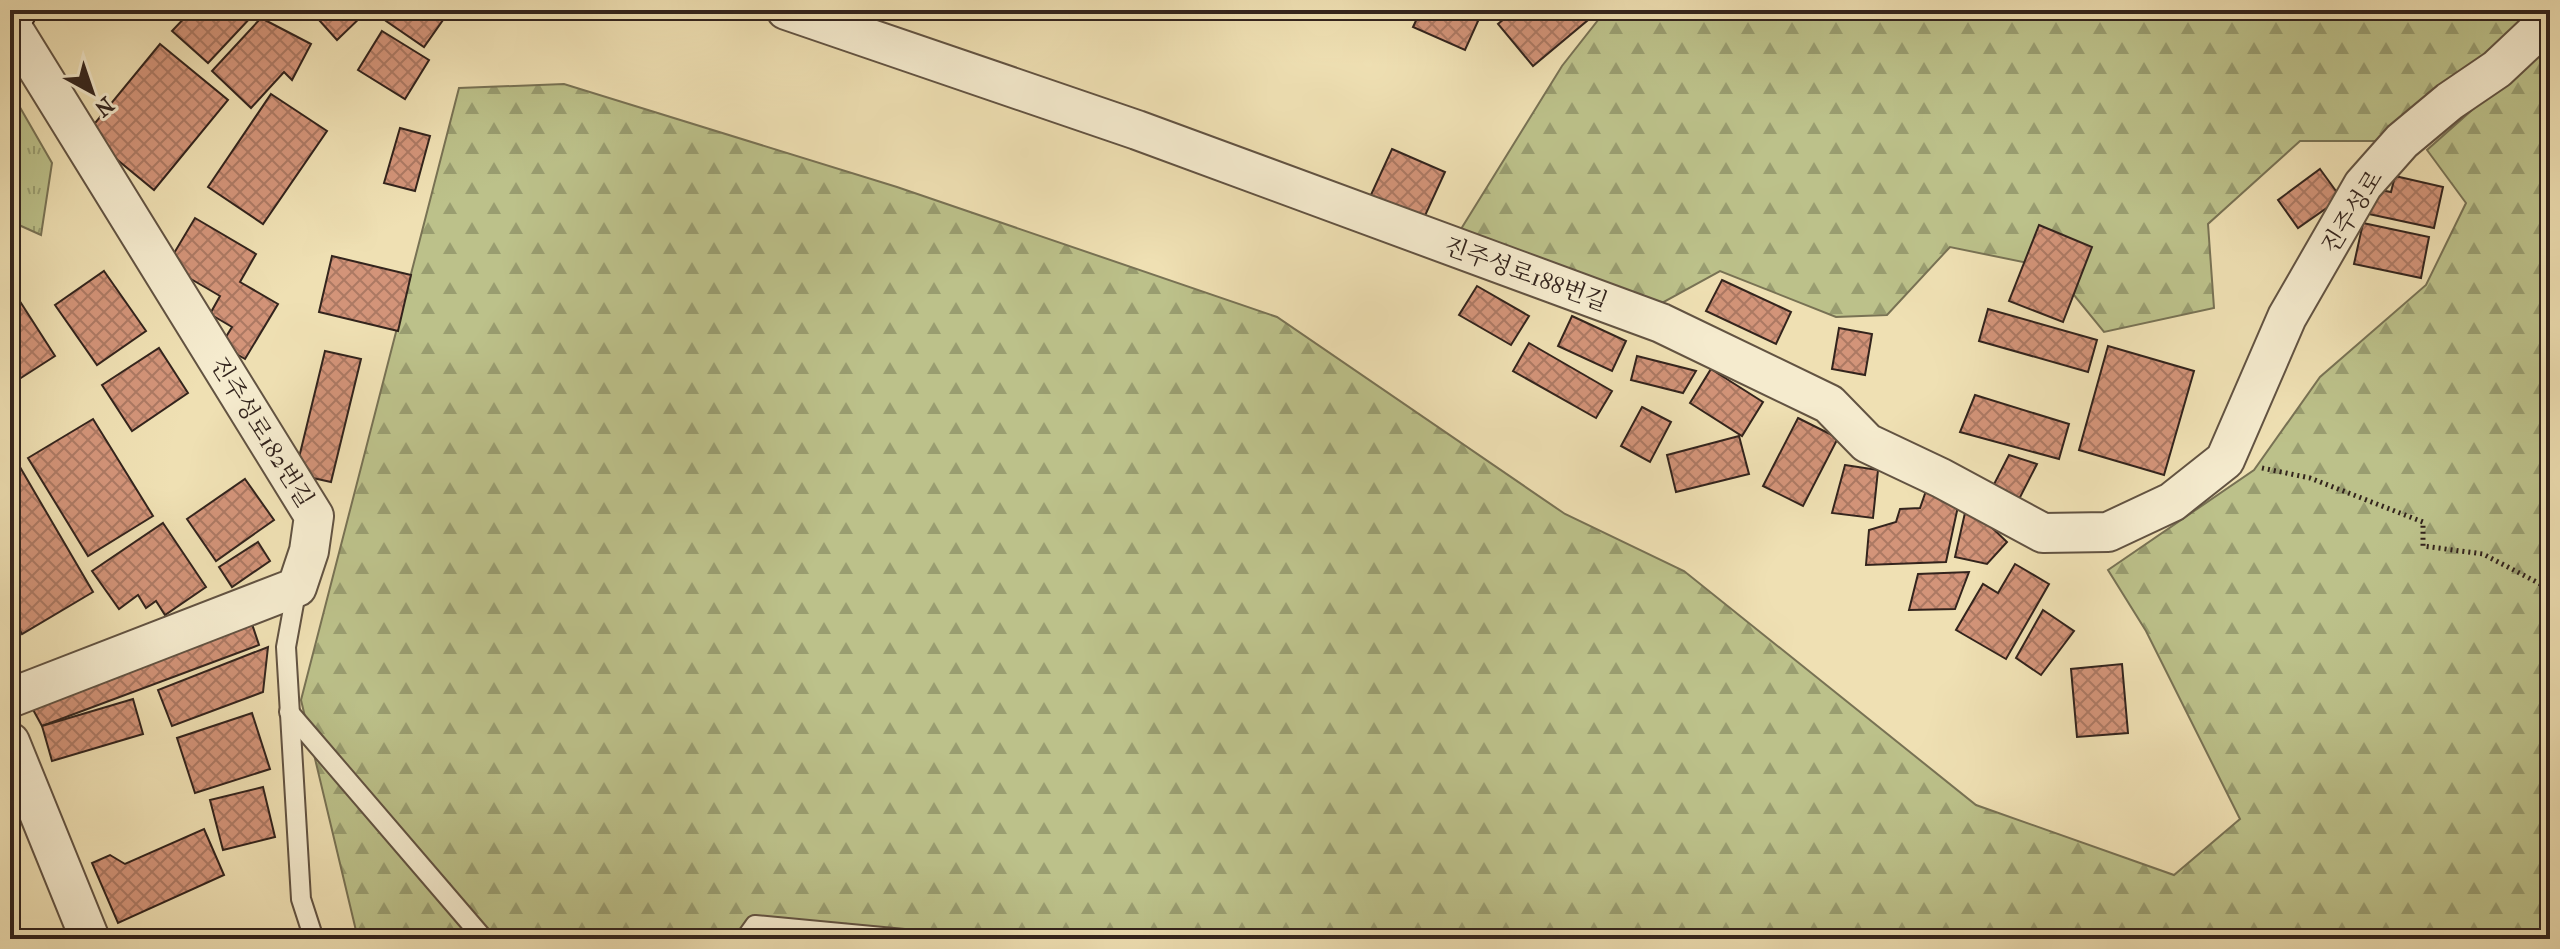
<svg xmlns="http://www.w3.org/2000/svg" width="2560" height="949" viewBox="0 0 2560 949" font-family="'IM FELL French Canon','Noto Serif KR',serif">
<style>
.grass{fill:url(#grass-tufts);stroke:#787254;stroke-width:2}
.forest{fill:url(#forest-firs);stroke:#787254;stroke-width:2}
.building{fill:url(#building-cross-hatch);stroke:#33241d;stroke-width:2}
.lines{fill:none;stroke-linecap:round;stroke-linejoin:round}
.lane-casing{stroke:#625342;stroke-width:22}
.street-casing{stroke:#625342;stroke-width:42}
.secondary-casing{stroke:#33241d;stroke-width:48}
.path{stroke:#33241d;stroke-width:5;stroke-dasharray:2 4;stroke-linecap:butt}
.lane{stroke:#f5ebce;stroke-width:18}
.street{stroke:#f5ebce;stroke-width:38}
.secondary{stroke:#f5ebce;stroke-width:44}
.labels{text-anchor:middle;stroke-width:7;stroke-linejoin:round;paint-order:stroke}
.street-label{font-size:24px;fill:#33241d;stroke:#f5ebce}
</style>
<defs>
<pattern id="grass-tufts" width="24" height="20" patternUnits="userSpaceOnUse" patternTransform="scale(2)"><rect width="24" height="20" fill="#bcc18a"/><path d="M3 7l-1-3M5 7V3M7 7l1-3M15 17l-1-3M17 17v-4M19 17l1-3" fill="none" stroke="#999d70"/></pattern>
<pattern id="forest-firs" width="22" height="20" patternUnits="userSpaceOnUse" patternTransform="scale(2)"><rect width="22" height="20" fill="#bcc18a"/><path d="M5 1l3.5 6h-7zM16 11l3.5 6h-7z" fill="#999d70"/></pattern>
<pattern id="building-cross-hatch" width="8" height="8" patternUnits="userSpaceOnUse" patternTransform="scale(2)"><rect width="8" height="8" fill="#d39479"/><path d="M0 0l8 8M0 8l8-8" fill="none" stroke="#ac7963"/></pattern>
</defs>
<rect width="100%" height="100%" fill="#efe0b3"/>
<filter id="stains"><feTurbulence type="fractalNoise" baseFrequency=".0025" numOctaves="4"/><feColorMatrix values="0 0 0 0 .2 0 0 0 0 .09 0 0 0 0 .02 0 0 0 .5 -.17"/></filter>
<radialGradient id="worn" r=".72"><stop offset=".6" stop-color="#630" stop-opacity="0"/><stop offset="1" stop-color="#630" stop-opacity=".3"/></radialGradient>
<path class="grass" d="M10 90 52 163 41 235 10 221Z"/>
<g class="forest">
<path d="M1606 10H2537L2511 36 2380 141H2300L2208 224 2214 308 2104 332 2052 268 1950 247 1887 315 1836 317 1720 271 1662 303 1613 291 1461 229 1562 66Z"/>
<path d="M2550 52V939H358L301 700 459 88 564 84 897 187 1277 317 1565 514 1684 571 1976 805 2174 875 2240 819 2146 631 2108 570 2254 470 2320 377 2426 285 2466 203 2427 150 2534 55Z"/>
</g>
<g class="building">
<path d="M192 10H248L253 15 208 63 172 31Z"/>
<path d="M329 10H361L364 14 337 40 319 20Z"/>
<path d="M393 10H450L424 47 386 21Z"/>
<path d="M1421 10H1483L1465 50 1413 27Z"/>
<path d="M1515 10H1590L1594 15 1533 66 1498 24Z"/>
<path d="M261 18 311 44 292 80 284 72 251 108 212 71Z"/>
<path d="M382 31 429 60 405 99 358 70Z"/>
<path d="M160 44 228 100 154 190 86 134Z"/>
<path d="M271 94 327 131 263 224 208 187Z"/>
<path d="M400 128 430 136 415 191 384 183Z"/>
<path d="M1392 149 1445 172 1423 220 1370 197Z"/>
<path d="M2320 169 2341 198 2298 228 2278 200Z"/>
<path d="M2395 176 2443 187 2434 228 2364 213 2369 188 2391 192Z"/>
<path d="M195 218 256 254 240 282 278 304 245 359 221 345 232 327 210 314 220 296 167 265Z"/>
<path d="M2363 223 2429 237 2421 278 2354 264Z"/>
<path d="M2039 225 2092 247 2063 322 2009 301Z"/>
<path d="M332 256 411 275 398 331 319 312Z"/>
<path d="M104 271 146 331 97 365 55 305Z"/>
<path d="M1722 280 1791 312 1776 344 1706 311Z"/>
<path d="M1477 286 1529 316 1511 345 1459 315Z"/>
<path d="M21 303 55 356 10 385V310Z"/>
<path d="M1988 309 2097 340 2088 372 1979 341Z"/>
<path d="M1572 316 1626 341 1612 371 1558 346Z"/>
<path d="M1839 328 1872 334 1865 375 1832 369Z"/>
<path d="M1529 343 1612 391 1596 418 1513 371Z"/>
<path d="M2108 346 2194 371 2164 475 2079 450Z"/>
<path d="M159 348 188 393 132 431 102 385Z"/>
<path d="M325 351 361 359 331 482 295 474Z"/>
<path d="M1637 356 1696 371 1683 393 1631 380Z"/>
<path d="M1711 369 1763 402 1742 436 1690 403Z"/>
<path d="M1975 395 2069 424 2059 459 1960 432Z"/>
<path d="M1642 407 1671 422 1650 462 1621 446Z"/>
<path d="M1798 418 1838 438 1803 506 1763 486Z"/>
<path d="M93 419 153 516 88 556 28 458Z"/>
<path d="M1739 436 1749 474 1676 492 1667 455Z"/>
<path d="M10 450 93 592 22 634 10 613Z"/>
<path d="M2009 455 2037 464 2015 507 1990 492Z"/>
<path d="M1845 465 1878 470 1873 518 1832 513Z"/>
<path d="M245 479 274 520 216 561 187 519Z"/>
<path d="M1928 485 1960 497 1946 562 1866 565 1869 530 1896 522 1900 509 1920 508Z"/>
<path d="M1967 504 2007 542 1987 564 1955 557Z"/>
<path d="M163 523 206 587 165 615 156 601 146 608 138 595 119 609 92 571Z"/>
<path d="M258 542 270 561 232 587 219 567Z"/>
<path d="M2015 564 2049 584 2006 659 1956 630 1983 584 1998 593Z"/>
<path d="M1969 572 1955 609 1909 610 1918 574Z"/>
<path d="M2043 610 2074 631 2041 675 2016 658Z"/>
<path d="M248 612 259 645 42 726 31 706Z"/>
<path d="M268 647 263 692 172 726 158 690Z"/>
<path d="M2122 664 2128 733 2077 737 2071 669Z"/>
<path d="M133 699 143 734 52 761 42 726Z"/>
<path d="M252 713 270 769 195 793 177 738Z"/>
<path d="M263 787 275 837 223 850 210 800Z"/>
<path d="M204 829 224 875 118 923 92 863 110 855 125 864Z"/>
</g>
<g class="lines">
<g class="lane-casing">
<g id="lane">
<path d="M297 587 286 647 301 899 314 939"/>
<path d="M289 712 484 939"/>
<path d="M745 939 755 925 904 939"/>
</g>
</g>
<g class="street-casing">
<g id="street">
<path d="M786 10 1137 130 1661 323 1829 404 1867 443 1941 478 2043 533 2108 532 2172 502 2225 460 2287 317 2363 185 2402 141 2450 101 2497 69 2550 19"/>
<path d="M10 24 314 516 309 551 297 587 10 698"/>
<path d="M10 742 90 939"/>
</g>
</g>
<g class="secondary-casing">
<path id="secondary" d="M10 12 14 10"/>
</g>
<path class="path" d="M2262 468 2310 478 2423 522V546L2483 554 2550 589"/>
<use href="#lane" class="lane"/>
<use href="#street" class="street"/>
<use href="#secondary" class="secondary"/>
</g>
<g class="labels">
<g class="street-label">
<text transform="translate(2352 212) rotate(-58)" y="8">진주성로</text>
<text transform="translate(1526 274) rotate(20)" y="8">진주성로188번길</text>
<text transform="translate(262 432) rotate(58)" y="8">진주성로182번길</text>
</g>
</g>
<rect width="2560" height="949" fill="none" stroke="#efe0b3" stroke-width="40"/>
<rect x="12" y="12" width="2536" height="925" fill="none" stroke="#33241d" stroke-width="4"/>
<rect x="20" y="20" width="2520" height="909" fill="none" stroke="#33241d" stroke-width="2"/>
<g transform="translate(92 92) rotate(140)" stroke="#f5ebce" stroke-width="6" paint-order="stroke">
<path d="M0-6L14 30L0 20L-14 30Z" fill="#33241d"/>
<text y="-12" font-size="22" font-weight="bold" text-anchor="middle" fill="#33241d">N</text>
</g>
<rect width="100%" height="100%" filter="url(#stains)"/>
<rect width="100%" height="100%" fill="url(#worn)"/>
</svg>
